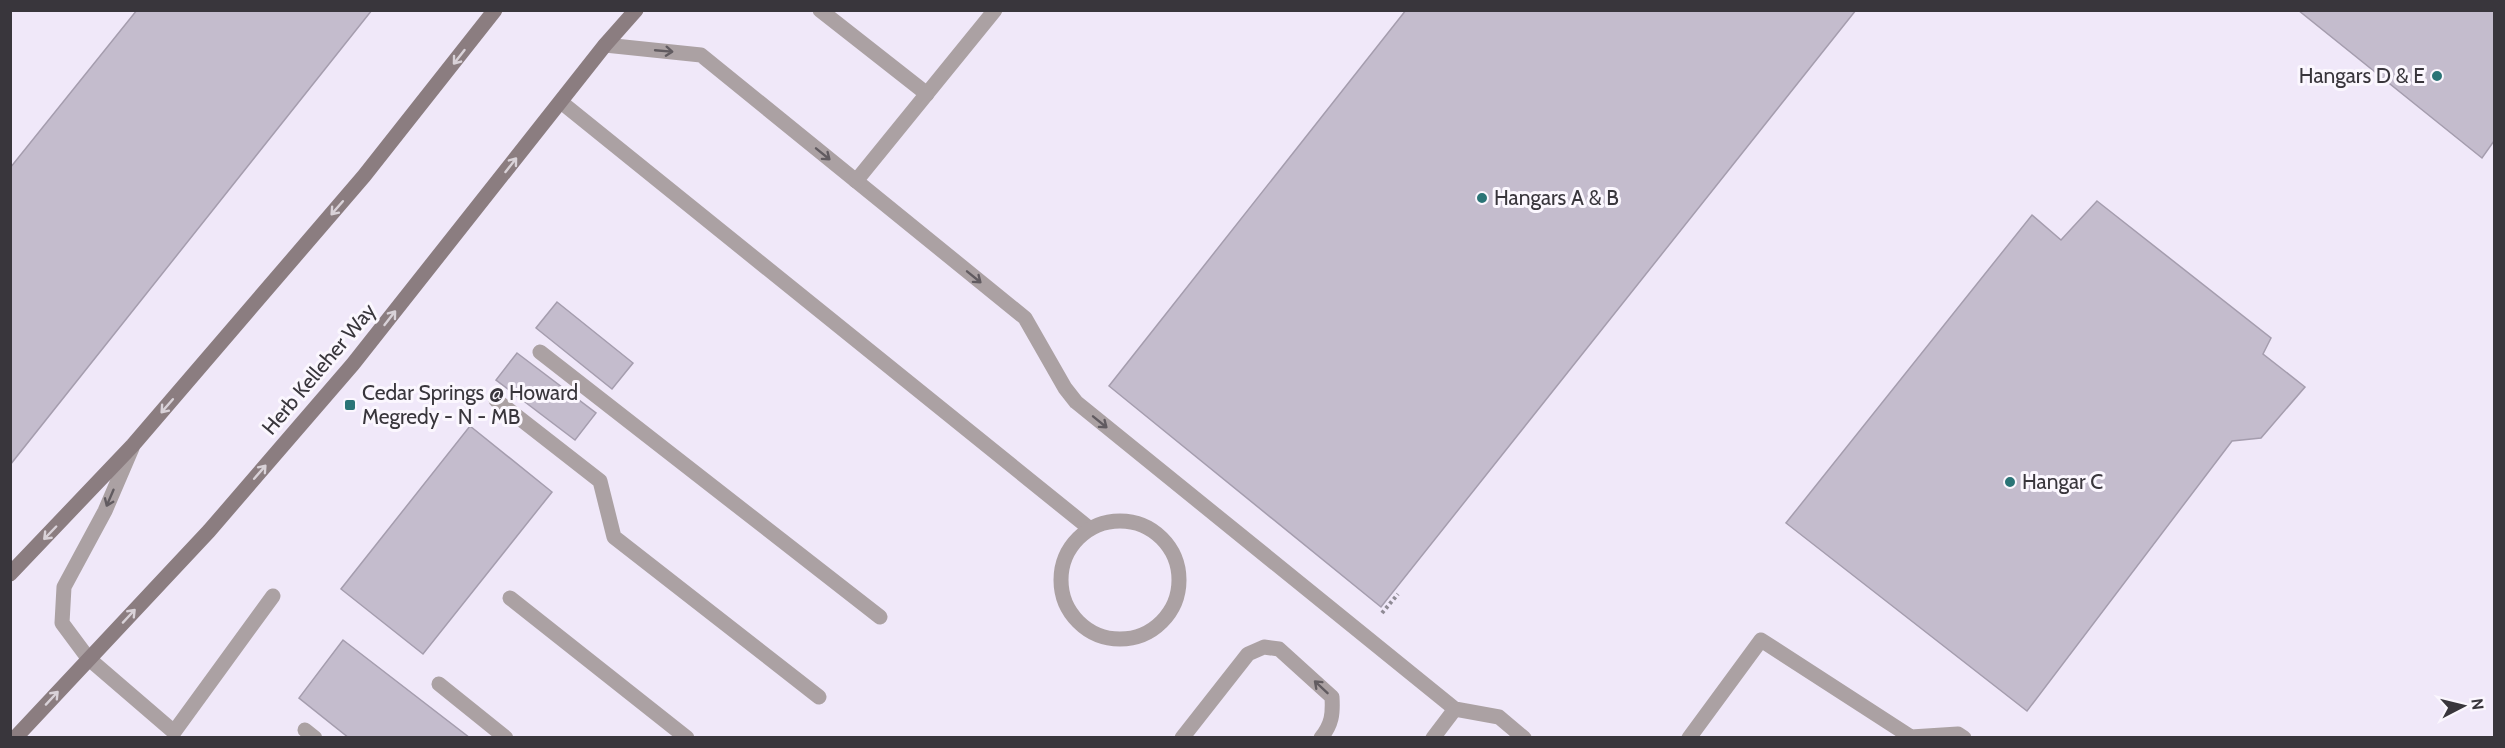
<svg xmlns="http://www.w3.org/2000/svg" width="2505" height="748" viewBox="0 0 2505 748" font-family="Cabin,sans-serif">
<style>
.building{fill:#c4bccd;stroke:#a59dae;stroke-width:1.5}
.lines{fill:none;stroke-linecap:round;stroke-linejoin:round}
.path{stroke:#8f8a95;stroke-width:4;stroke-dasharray:3 3;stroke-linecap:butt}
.service{stroke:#aba1a3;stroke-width:15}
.secondary{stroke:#8b7d80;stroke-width:15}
.oneway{stroke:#615b60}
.oneway2{stroke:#d9d2d8}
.poi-dot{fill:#2a7476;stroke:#fbf7fe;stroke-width:2}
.labels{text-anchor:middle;stroke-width:6;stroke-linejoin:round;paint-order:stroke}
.poi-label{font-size:21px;fill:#39363c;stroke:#fbf7fe;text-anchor:start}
.street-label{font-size:21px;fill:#39363c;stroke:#fbf7fe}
</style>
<rect width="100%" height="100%" fill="#f0e8f9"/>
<g class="building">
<path d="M137 10H372L10 465V168Z"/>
<path d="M1406 10H1856L1381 607 1109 386Z"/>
<path d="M2298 10H2494V141L2482 158Z"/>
<path d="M2097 201 2271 338 2263 354 2305 387 2261 438 2232 441 2027 711 1786 523 2032 215 2061 240Z"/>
<path d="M557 302 633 363 612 389 536 328Z"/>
<path d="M517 353 596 413 575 440 496 380Z"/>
<path d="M470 426 552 492 423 654 341 589Z"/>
<path d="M343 640 470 738H349L299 698Z"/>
</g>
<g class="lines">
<path class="path" d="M1382 613 1398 594"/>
<g class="service">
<path d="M820 10 927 94"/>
<path d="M605 45 701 55 1025 318 1065 388 1076 402 1455 709 1499 717 1524 738"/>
<path d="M561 102 1089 528"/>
<path d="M856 181 995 10"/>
<path d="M540 352 880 617"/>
<path d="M496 400 600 481 614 537 819 697"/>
<path d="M132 448 105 511 64 587 62 623 88 658 174 732 273 596"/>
<circle cx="1120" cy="580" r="59"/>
<path d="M510 598 687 738"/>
<path d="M439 684 506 738"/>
<path d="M305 730 315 738"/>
<path d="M1182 738 1248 654 1264 647 1279 649 1332 697C1333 714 1332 724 1321 738"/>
<path d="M1433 738 1455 709"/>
<path d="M1689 738 1761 640 1911 737 1958 734 1964 738"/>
</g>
<g class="secondary">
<path d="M10 574 133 445 364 176 495 10"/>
<path d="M15 738 209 531 353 364 605 45 636 10"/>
</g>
</g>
<defs><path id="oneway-shaft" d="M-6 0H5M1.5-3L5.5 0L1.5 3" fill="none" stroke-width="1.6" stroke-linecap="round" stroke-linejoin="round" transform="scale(1.5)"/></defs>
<g class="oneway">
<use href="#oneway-shaft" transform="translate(664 51) rotate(5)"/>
<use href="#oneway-shaft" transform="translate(823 154) rotate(39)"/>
<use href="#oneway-shaft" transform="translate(974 277) rotate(39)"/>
<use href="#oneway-shaft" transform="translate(1100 422) rotate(39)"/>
<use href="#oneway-shaft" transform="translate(110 498) rotate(113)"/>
<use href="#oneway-shaft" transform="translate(1321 687) rotate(-137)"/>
</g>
<g class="oneway2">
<use href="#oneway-shaft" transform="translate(459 57) rotate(128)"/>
<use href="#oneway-shaft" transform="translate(511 165) rotate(-52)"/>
<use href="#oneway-shaft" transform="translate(337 208) rotate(131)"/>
<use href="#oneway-shaft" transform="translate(390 318) rotate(-52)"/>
<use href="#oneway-shaft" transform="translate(167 406) rotate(131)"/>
<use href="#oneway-shaft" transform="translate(260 472) rotate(-49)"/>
<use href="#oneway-shaft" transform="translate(50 533) rotate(134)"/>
<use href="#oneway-shaft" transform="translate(129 616) rotate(-47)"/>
<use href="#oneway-shaft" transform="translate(52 698) rotate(-47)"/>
</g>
<g class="poi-dot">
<circle cx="2437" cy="76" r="6"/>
<circle cx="1482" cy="198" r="6"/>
<rect x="344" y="399" width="12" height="12" rx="3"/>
<circle cx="2010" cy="482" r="6"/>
</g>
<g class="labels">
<g class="poi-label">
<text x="2425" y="83" text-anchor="end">Hangars D &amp; E</text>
<text x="1494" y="205">Hangars A &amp; B</text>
<text x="362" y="400">Cedar Springs @ Howard<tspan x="362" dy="24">Megredy - N - MB</tspan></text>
<text x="2022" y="489">Hangar C</text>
</g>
<g class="street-label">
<text transform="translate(319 369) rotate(-50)" y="7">Herb Kelleher Way</text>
</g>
</g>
<rect width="2505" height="748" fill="none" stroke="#39363c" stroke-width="24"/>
<g transform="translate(2463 706) rotate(83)" stroke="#fbf7fe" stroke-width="4.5" paint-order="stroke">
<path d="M0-4.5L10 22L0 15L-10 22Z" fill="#39363c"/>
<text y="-9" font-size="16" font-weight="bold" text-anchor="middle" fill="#39363c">N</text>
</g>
</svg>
